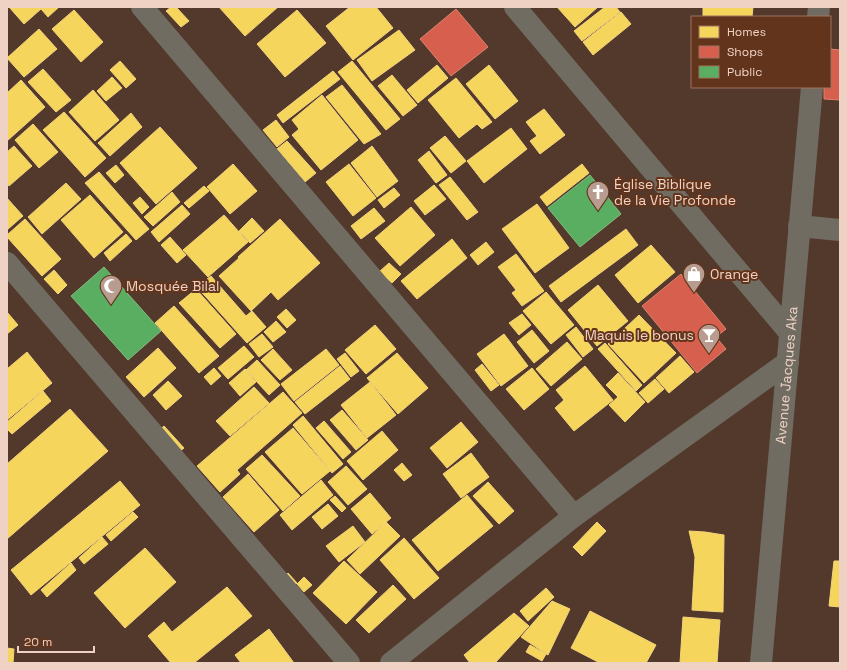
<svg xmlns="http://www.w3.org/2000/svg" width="847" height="670" viewBox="0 0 847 670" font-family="'Space Grotesk',sans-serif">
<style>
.homes{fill:#f6d55c;stroke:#f4d47b}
.shops{fill:#d6604d;stroke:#de8271}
.public{fill:#5aae61;stroke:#87b97f}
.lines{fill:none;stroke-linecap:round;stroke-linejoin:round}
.minor{stroke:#706c61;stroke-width:22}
.tertiary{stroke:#706c61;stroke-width:22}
.labels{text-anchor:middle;stroke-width:4;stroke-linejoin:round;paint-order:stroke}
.poi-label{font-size:14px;fill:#efd2c4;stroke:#63341c;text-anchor:start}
.street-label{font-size:14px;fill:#efd2c4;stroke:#63341c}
</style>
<rect width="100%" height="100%" fill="#53392c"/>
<g class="homes">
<path d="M9 7H59L48 17 41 9 24 24Z"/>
<path d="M171 7H176L189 21 181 27 166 11Z"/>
<path d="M219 7H278L245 36Z"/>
<path d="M350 7H376L393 28 353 60 326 26Z"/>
<path d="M557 7H598L575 27Z"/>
<path d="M605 7H616L620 12 582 41 574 31Z"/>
<path d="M703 7H753L752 17H703Z"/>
<path d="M74 10 103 42 81 62 52 29Z"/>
<path d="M297 10 326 43 285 77 257 44Z"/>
<path d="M621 12 631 24 593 55 583 42Z"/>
<path d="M39 29 57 49 24 77 7 58Z"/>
<path d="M399 30 415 50 372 81 357 60Z"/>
<path d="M120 61 136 79 126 88 110 70Z"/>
<path d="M352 61 400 119 386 130 338 72Z"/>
<path d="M437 65 448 78 418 103 407 90Z"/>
<path d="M489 65 518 101 495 119 466 84Z"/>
<path d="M43 69 71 100 56 112 28 82Z"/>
<path d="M333 71 340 79 283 123 277 115Z"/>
<path d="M392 75 417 105 403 116 378 86Z"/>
<path d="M112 77 122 88 106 101 97 91Z"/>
<path d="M456 78 492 122 482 129 477 124 459 138 428 100Z"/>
<path d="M21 80 45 107 7 141V93Z"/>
<path d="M342 85 381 134 364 144 326 97Z"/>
<path d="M93 90 119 120 95 141 69 112Z"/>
<path d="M322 95 358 140 321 170 292 135 299 129 292 120Z"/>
<path d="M544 109 565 135 540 154 530 141 537 136 526 122Z"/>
<path d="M64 112 106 158 85 177 43 130Z"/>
<path d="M131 113 142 127 110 156 98 143Z"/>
<path d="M276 120 289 137 277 147 263 130Z"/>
<path d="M33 124 58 152 39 168 15 140Z"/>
<path d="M160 127 197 168 156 204 120 163Z"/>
<path d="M511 128 527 149 484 183 467 161Z"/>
<path d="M445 136 466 161 451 173 430 148Z"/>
<path d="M287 141 316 173 305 182 277 149Z"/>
<path d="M14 146 32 166 9 186 7 183V152Z"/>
<path d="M372 146 398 181 377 197 351 163Z"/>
<path d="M429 151 447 175 436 183 418 160Z"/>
<path d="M233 164 257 191 230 214 207 187Z"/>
<path d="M349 164 376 198 353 216 326 182Z"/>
<path d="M582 164 589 173 547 206 540 197Z"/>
<path d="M116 165 124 175 115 183 106 173Z"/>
<path d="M99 172 149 229 136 240 85 183Z"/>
<path d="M450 177 478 212 467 220 439 185Z"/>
<path d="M66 183 81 199 42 234 28 217Z"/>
<path d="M434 185 446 199 425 215 414 201Z"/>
<path d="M204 186 209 191 189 208 184 203Z"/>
<path d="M394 188 400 195 384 208 378 200Z"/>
<path d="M172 192 180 202 153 226 144 217Z"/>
<path d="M90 195 123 232 94 258 61 220Z"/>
<path d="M140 197 149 207 142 214 133 203Z"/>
<path d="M7 198 23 216 7 230Z"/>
<path d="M537 204 569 248 535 273 502 229Z"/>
<path d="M182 205 190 214 159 242 151 232Z"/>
<path d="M411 207 435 235 400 266 375 238Z"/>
<path d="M374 208 385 221 361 239 351 226Z"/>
<path d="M224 215 248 242 208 277 183 250Z"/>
<path d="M252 218 264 231 250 243 239 231Z"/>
<path d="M25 219 61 259 42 276 7 237V235Z"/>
<path d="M280 219 320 263 278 300 271 292 251 311 219 276 239 258 238 257Z"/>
<path d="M626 229 638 245 561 302 549 286Z"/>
<path d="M126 234 132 241 110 261 104 253Z"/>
<path d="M170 237 186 255 177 263 161 245Z"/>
<path d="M452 239 467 258 417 299 401 281Z"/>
<path d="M486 242 494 252 478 265 470 255Z"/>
<path d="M651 245 675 272 638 303 615 275Z"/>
<path d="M516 254 544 291 522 306 512 293 516 290 498 267Z"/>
<path d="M389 263 401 274 392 283 379 272Z"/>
<path d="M54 270 67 285 58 294 44 279Z"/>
<path d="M211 276 246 316 252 311 266 327 247 343 197 287Z"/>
<path d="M598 285 628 321 597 346 568 310Z"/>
<path d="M196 289 236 334 220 348 179 303Z"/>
<path d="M546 292 574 325 551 344 523 311Z"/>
<path d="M174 306 219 356 199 373 155 323Z"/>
<path d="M286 309 296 320 287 328 277 317Z"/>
<path d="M7 312 18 325 7 334Z"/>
<path d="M522 314 531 325 519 335 509 323Z"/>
<path d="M639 315 676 353 644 383 608 344Z"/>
<path d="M276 321 286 332 273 342 264 332Z"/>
<path d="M375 325 396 349 366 374 345 350Z"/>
<path d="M576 327 593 349 583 357 566 335Z"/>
<path d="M532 330 549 351 534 363 517 342Z"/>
<path d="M262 334 273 347 259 357 249 344Z"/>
<path d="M504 334 528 366 501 386 477 354Z"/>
<path d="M567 342 582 359 551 386 536 369Z"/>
<path d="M605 343 642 385 636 391 598 349Z"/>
<path d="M244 346 254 357 228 379 218 368Z"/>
<path d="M158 348 176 368 144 397 126 377Z"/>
<path d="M273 349 292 370 280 380 261 360Z"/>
<path d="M326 349 339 365 294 401 281 384Z"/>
<path d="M27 352 52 383 7 420V369Z"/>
<path d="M345 353 359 371 351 377 337 359Z"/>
<path d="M397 353 428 388 398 414 367 378Z"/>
<path d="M680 356 694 372 669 393 656 378Z"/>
<path d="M257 360 280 385 269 395 246 370Z"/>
<path d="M482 364 499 385 491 391 475 370Z"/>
<path d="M340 366 350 379 305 414 295 402Z"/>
<path d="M585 366 613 400 574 431 555 408 564 400 556 390Z"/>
<path d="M214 368 221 376 211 385 204 377Z"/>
<path d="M532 368 549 389 524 410 506 389Z"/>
<path d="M245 369 256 382 240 396 229 383Z"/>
<path d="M618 373 645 402 625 422 609 405 618 397 606 385Z"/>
<path d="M655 379 664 389 648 403 639 393Z"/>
<path d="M168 381 182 396 166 410 153 395Z"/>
<path d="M370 382 396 415 367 438 341 405Z"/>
<path d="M254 387 269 403 230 436 216 421Z"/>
<path d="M43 391 51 401 12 434 7 429V422Z"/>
<path d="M283 392 302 413 237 470 240 474 220 492 197 466Z"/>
<path d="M70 409 108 451 7 539V464Z"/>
<path d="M342 410 368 440 356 450 330 420Z"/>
<path d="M303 416 343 464 332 473 293 425Z"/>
<path d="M324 421 351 452 343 459 316 428Z"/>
<path d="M461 422 478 442 447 468 430 448Z"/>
<path d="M164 426 184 448 174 456 155 434Z"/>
<path d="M293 428 330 471 302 494 265 452Z"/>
<path d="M382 431 398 450 363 480 347 461Z"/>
<path d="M471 453 489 477 461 498 443 474Z"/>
<path d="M262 455 300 496 283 511 246 469Z"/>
<path d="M402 463 412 475 404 481 394 470Z"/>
<path d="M346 466 367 489 348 505 328 482Z"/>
<path d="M248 474 279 510 254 532 223 497Z"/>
<path d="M321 480 333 495 292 530 280 515Z"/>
<path d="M120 481 140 505 31 595 11 570Z"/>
<path d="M488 482 514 511 499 524 473 496Z"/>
<path d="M370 493 391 518 372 534 351 509Z"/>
<path d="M467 495 493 526 438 571 412 540Z"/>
<path d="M335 496 346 508 342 512 330 500Z"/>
<path d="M328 504 338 516 322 529 312 517Z"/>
<path d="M133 512 138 517 111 541 106 535Z"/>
<path d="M386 522 400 536 360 574 347 560Z"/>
<path d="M597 522 606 531 582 556 573 547Z"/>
<path d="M353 526 365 542 339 562 326 546Z"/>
<path d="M689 531 705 532 724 535 723 612 692 610 695 557Z"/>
<path d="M102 537 108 544 84 564 79 558Z"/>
<path d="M404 538 439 578 414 599 380 560Z"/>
<path d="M145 548 176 582 125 628 94 593Z"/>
<path d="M344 561 377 592 346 624 313 593Z"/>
<path d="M834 561H840V607L829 606Z"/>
<path d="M71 563 76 570 47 597 41 590Z"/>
<path d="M288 573 297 583 290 589 282 579Z"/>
<path d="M304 577 312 585 304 592 297 584Z"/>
<path d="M393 585 406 599 369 633 356 620Z"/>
<path d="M227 587 252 616 194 663H171L148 636 164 622 172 632Z"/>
<path d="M546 588 554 597 528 621 520 611Z"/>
<path d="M552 601 570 609 548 655 521 637Z"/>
<path d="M590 611 656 645 646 663H600L571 648Z"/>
<path d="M514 613 529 626 495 663H470L464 655Z"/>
<path d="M683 617 720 620 717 663H680Z"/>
<path d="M269 629 294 663H241L235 655Z"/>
<path d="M530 645 546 654 542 661 526 652Z"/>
<path d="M7 648 14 649 13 663H7Z"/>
</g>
<g class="shops">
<path d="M456 9 488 47 451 76 420 39Z"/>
<path d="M830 49 840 50V100L824 99V87H830Z"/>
<path d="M681 274 726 329 716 337 726 349 697 373 642 306Z"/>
</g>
<g class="public">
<path d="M590 175 621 214 580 247 548 208Z"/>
<path d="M104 267 161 331 128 360 71 296Z"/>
</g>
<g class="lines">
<g class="minor">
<path d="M142 7 574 516"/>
<path d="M515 7 790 333"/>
<path d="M799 226 840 230"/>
<path d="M7 263 349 663"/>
<path d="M391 663 574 516 788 362"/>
</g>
<g class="tertiary">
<path d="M818 17 819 7"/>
<path id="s1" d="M761 663 812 87"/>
</g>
</g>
<defs>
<g id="church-pin" transform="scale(1.15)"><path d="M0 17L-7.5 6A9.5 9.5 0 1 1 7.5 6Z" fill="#b89c8f" stroke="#63341c"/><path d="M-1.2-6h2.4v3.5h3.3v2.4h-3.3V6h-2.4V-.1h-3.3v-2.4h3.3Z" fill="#fff"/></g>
<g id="shop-pin" transform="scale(1.15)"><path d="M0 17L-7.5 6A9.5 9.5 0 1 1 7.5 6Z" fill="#b89c8f" stroke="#63341c"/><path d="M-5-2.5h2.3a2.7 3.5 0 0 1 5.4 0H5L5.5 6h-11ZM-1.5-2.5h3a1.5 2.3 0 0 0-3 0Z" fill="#fff"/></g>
<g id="mosque-pin" transform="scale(1.15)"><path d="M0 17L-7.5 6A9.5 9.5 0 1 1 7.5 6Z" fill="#b89c8f" stroke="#63341c"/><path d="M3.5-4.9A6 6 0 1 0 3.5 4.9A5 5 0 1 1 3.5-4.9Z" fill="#fff"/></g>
<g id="bar-pin" transform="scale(1.15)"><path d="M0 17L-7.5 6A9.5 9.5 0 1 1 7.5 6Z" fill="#b89c8f" stroke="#63341c"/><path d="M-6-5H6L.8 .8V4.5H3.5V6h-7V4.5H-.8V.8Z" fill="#fff"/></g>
</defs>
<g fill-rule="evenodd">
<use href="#church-pin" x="598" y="192"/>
<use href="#shop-pin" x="694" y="274"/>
<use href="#mosque-pin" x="111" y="286"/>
<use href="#bar-pin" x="709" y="335"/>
</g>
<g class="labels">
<g class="poi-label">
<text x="614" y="189">Église Biblique<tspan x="614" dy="16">de la Vie Profonde</tspan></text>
<text x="710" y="279">Orange</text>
<text x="126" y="291">Mosquée Bilal</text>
<text x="694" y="340" text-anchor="end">Maquis le bonus</text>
</g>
<g class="street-label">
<text dy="5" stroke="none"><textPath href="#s1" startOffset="289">Avenue Jacques Aka</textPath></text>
</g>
</g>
<rect width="847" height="670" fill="none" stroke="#efd2c4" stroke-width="16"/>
<rect x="691" y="16" width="140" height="72" fill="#63341c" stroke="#9b735f"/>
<rect x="699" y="26" width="20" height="12" fill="#f6d55c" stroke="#9b735f"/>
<text x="727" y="36" font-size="12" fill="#efd2c4">Homes</text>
<rect x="699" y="46" width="20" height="12" fill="#d6604d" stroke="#9b735f"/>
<text x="727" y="56" font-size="12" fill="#efd2c4">Shops</text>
<rect x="699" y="66" width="20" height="12" fill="#5aae61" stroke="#9b735f"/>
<text x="727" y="76" font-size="12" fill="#efd2c4">Public</text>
<path d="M18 646v6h76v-6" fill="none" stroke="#efd2c4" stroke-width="2"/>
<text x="24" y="646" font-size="12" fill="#efd2c4" stroke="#63341c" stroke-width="3" paint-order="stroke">20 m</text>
</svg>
